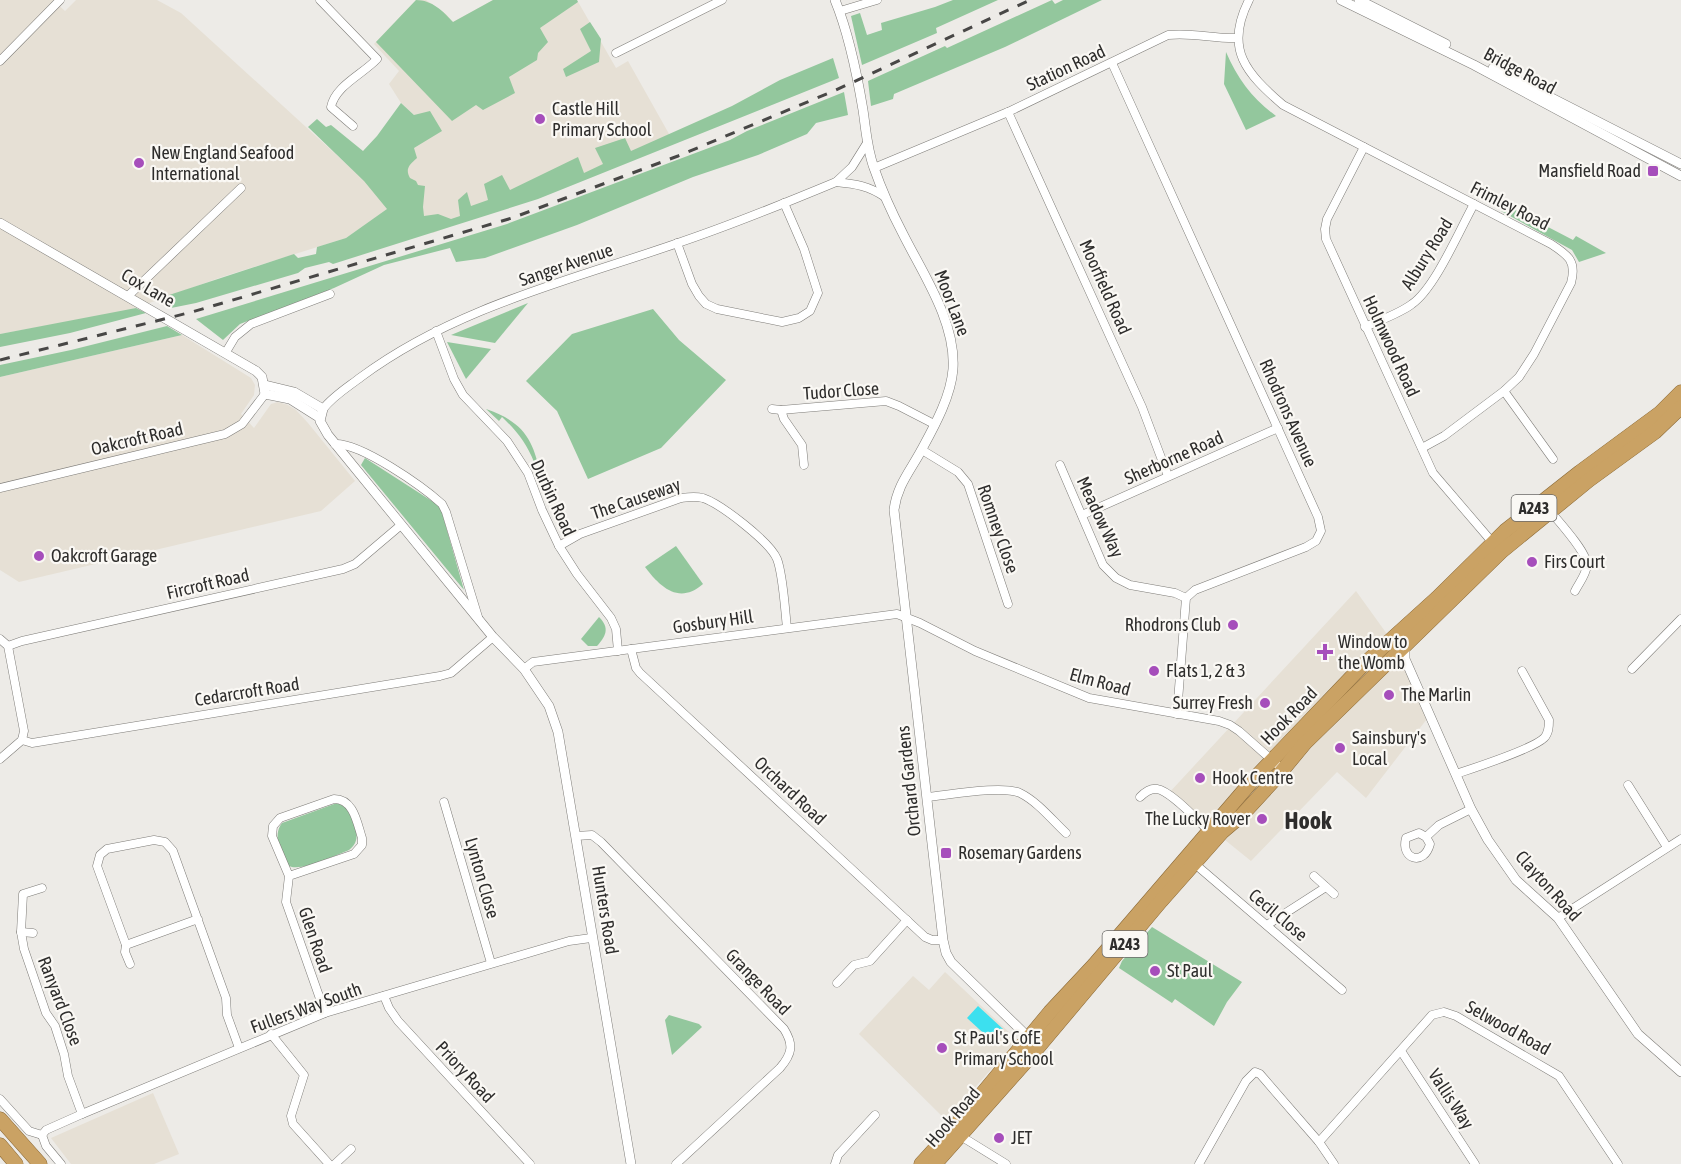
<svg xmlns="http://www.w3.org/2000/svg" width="1681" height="1164" viewBox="0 0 1681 1164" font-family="'Asap Condensed',sans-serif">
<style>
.built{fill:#e6e0d5}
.green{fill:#93c79d}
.water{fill:#3ce0ef}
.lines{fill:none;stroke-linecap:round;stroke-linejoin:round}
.minor-casing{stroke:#7e7c78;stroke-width:9}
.tertiary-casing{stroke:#7e7c78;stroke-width:10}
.trunk-casing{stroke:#8a6937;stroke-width:15}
.minor{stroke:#fff;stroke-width:8}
.tertiary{stroke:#fff;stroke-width:9}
.trunk{stroke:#caa264;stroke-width:14}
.rail{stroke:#484746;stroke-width:3;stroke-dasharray:10 10;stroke-linecap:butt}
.poi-dot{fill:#a64ebb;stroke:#faf8f4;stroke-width:2}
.labels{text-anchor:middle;stroke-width:4.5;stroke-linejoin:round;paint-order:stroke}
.shield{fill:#faf8f4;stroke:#6b6a68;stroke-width:1.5}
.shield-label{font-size:16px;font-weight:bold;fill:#2e2d2c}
.street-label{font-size:18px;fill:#2e2d2c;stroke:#faf8f4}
.poi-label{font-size:18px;fill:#2e2d2c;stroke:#faf8f4;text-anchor:start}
.district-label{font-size:24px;font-weight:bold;fill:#2e2d2c;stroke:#faf8f4}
</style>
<rect width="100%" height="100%" fill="#edebe7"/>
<g class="built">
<path d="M0 0H53L65 11 76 0H157L181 13 364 180 423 123 401 103 389 84 399 71 374 44 416 0H426L446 14 453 22 493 0H577L616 68 628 61 673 141 433 233 388 209 346 238 222 277 127 311 0 334Z"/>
<path d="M182 335 251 378 255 385 254 395 241 414 254 428 271 404 278 402 288 405 296 410 308 423 355 481 321 511 19 582 0 570V377Z"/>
<path d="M1356 591 1405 659 1430 715 1366 798 1337 772 1251 861 1168 794Z"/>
<path d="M945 972 1012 1035 1011 1047 969 1094 949 1123 859 1034 913 976 929 990Z"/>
<path d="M153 1093 179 1154 154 1164H71L51 1138Z"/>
</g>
<g class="green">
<path d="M416 0C432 0 443 11 453 22L493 0H577L578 2 540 28 548 42 538 53 537 60 509 77 515 93 483 110 476 105 452 121 376 42Z"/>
<path d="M953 0H998L936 28 937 33 862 65 851 16 860 13 867 35 882 30 881 23 935 7Z"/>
<path d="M1052 0 1055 4 1063 0H1102L1005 47 894 94 893 99 871 106 868 81 945 46 947 48Z"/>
<path d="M590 22 601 39 599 62 566 77 563 69 591 51 580 29Z"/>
<path d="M1226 52C1238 80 1253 99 1276 116L1246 130 1224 84Z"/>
<path d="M833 58 839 78 538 199 333 264 329 262 305 268 298 273 196 303 171 308 162 302 166 296 294 254 298 258 316 254 317 247 346 238 387 209 364 181 308 127 317 119 326 127 331 125 363 151 377 136 401 103 414 115 430 111 442 131 414 148 417 158C409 165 405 169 410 178L416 181 418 185 425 186 423 207 424 216 438 214 451 219 460 216 458 200 467 192 471 206 488 200 484 184 502 175 510 190 578 157 584 173 603 164 595 148 625 138 631 151 732 106 780 80Z"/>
<path d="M844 92 848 115 816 123 807 134 758 155 693 177 577 225 485 258 456 262 450 248 384 265 334 288 240 324 223 340 196 319 507 224 730 140 747 131Z"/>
<path d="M1504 204 1573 240 1576 236 1606 253 1579 262 1572 250 1501 211Z"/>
<path d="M528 303 495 343 451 335Z"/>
<path d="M136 308 146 313 70 333 0 347V334Z"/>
<path d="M653 309 679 340 726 380 661 448 588 479 557 411 526 381 572 334Z"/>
<path d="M167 326 182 335 0 377V365L71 350Z"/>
<path d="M447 342 491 349 466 379Z"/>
<path d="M486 409C524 422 534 440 541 478L530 465 534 462C527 444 516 430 502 417L499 421Z"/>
<path d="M365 458 438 505 441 509 464 590 361 465Z"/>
<path d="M676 546 703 584C679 605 660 587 645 567Z"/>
<path d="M599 617C610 628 606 636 597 646H588L581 639Z"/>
<path d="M337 803 348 808C353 822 364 839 349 850 336 855 301 872 289 866 281 854 272 836 282 823Z"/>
<path d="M1152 927 1242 982 1227 1002 1214 1026 1175 999 1172 1003 1119 968 1122 961Z"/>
<path d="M669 1015 699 1024 702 1027 672 1055 665 1020Z"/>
</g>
<path class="water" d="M978 1006 1003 1029 992 1041 967 1018Z"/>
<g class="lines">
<g class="minor-casing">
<g id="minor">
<path d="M320 0 377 59C363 74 335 86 331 107L353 126"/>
<path d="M1249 0C1224 49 1246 73 1283 105L1551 244C1568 255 1577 261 1571 283L1534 354 1519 377 1504 391 1444 436 1422 448"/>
<path d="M840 11 877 0"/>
<path d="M616 53 722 0"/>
<path d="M0 61 60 0"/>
<path d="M1112 63 1318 517 1321 531 1316 541 1306 547 1195 590 1186 598 1177 714"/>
<path d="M1008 112 1142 407 1168 476"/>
<path d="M1364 147 1327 219 1325 229 1326 239 1433 473 1493 543"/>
<path d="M874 168 1008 112 1168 35C1192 32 1214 39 1238 38"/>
<path d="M836 182C856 184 869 186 885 197"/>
<path d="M677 243 692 284 699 296 706 304 717 309 782 322 799 318 810 311 818 293 804 249 784 203"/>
<path d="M128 296 241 188"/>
<path d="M1365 327C1380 320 1399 314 1412 304 1435 288 1459 231 1474 204"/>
<path d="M436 331 454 379 463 395 507 441 528 473 542 510 559 546 577 574 611 618 616 629 618 651"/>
<path d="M226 352 235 337 251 324 330 294"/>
<path d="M1504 391 1553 459"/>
<path d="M323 409C333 396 348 387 361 377 454 308 568 281 675 244 729 226 783 204 836 182L852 167 867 143"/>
<path d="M772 409 781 410 886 401 899 406 934 424"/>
<path d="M781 410 784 419 802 445 804 465"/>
<path d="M335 444C361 443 422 486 442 504L446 512 478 617"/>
<path d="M922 450 958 472 968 484 1008 604"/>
<path d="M1060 465 1103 565 1116 578 1130 585 1175 593 1186 598"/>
<path d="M0 488 225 434 242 424 265 394"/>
<path d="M1550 511C1559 522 1587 552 1587 565 1586 575 1579 583 1575 591"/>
<path d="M1082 515 1278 428"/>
<path d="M559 546 580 534 681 498C689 497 695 496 703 498 721 504 770 542 777 559 783 574 785 610 787 628"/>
<path d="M0 639 8 646 24 731 22 740"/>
<path d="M8 646 22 641 343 569 355 564 401 525"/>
<path d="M631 649 636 668 640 673 925 937 932 940H943"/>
<path d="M524 669 533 662 897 614 920 623 975 651 1089 698 1219 721 1230 725 1239 731 1282 769"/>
<path d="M1632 669 1681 619"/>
<path d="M22 740 32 743 440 676 451 673 493 637"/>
<path d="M0 759 22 740"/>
<path d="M1456 774C1474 768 1533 749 1544 738 1549 733 1549 726 1549 720L1522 671"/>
<path d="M1628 785 1667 847"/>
<path d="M927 797C949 795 1003 785 1020 793 1038 802 1052 820 1066 833"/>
<path d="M1140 797C1145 792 1150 788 1157 789 1171 791 1198 821 1209 831"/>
<path d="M444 802 491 963"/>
<path d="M576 836 592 835 601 842 784 1029C794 1045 792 1054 780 1068L676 1164"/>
<path d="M1426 837 1419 833 1406 838C1400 859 1424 867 1430 844L1426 837 1439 825 1471 809"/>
<path d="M1195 864 1342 990"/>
<path d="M289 876 354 854 362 845V838C357 823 354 799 334 799L280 818 273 826 272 836 289 876 286 902 325 1013"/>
<path d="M1314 876 1334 894"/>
<path d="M42 888 23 894 21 932 24 949 46 1013 55 1026 64 1054 68 1076 82 1114"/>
<path d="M1558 918 1681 839"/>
<path d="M198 919 126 945 97 866 100 855 107 849 154 840 165 842 173 851 226 998 227 1015 239 1048"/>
<path d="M1267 925 1326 887"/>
<path d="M21 932 33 933"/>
<path d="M126 945 125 952 130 964"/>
<path d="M837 983 854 965 870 961 907 920"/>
<path d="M384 996 389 1008 398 1021 530 1164"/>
<path d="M271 1034 304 1075 291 1116 293 1124 329 1164"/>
<path d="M1401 1051 1475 1164"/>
<path d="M0 1099 29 1131 42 1135"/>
<path d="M42 1135 46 1130 82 1114 325 1013 569 941 591 938"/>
<path d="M42 1135 46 1146 61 1164"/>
<path d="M959 1135 1006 1164"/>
<path d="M1319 1142 1432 1015 1444 1012 1456 1016 1559 1076 1618 1164"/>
<path d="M335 1164 351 1149"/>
<path d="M835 1164 838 1155 875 1115"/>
<path d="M1199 1164 1246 1081 1255 1072 1260 1074 1319 1142 1334 1164"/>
</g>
</g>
<g class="tertiary-casing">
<g id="tertiary">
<path d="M835 0C849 34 857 74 863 110 866 130 867 149 874 168 882 191 892 213 903 234 923 274 956 322 953 369 951 396 935 425 922 449 911 470 897 485 894 510L943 940 946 953 951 962 1029 1038"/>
<path d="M1341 0 1474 65 1681 176"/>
<path d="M1359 0 1446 44"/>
<path d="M1493 68 1681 164"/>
<path d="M0 223 256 371 262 377 265 394 290 399 320 418"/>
<path d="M265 385 294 392 323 409 320 421 328 435 493 637 524 669 549 706 558 732 631 1164"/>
<path d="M1403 643 1405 645V659L1471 809 1488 840 1516 880 1558 918 1638 1034 1681 1072"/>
</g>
</g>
<g class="trunk-casing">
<g id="trunk">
<path d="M0 1119 40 1164"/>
<path d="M0 1145 16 1164"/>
<path d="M921 1164 952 1130 1050 1012 1094 965 1253 780 1363 665 1437 598 1505 531 1580 472 1660 413 1681 392"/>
<path d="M935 1164 1030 1057 1161 901 1222 832 1242 815 1276 778 1305 743 1502 551 1589 480 1655 432 1681 407"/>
</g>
</g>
<use href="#minor" class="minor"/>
<use href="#tertiary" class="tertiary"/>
<use href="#trunk" class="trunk"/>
<path class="rail" d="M0 360 192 312 512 218 678 156 836 90 1030 0"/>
</g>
<g class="poi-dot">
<circle cx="540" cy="119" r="6"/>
<circle cx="139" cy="163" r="6"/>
<rect x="1647" y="165" width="12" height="12" rx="3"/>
<circle cx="39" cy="556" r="6"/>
<circle cx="1532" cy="562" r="6"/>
<circle cx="1233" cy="625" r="6"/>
<path d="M1322 643h6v6h6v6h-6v6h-6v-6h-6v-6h6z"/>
<circle cx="1154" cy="671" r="6"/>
<circle cx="1389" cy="695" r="6"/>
<circle cx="1265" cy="703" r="6"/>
<circle cx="1340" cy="748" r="6"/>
<circle cx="1200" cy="778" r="6"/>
<circle cx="1262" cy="819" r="6"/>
<rect x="940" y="847" width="12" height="12" rx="3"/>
<circle cx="1155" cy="971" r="6"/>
<circle cx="942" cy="1048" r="6"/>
<circle cx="999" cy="1138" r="6"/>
</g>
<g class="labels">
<g class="shield">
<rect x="1511.5" y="495" width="45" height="26" rx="4.5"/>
<rect x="1102.5" y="931" width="45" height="26" rx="4.5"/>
</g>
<g class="shield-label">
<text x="1534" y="514">A243</text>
<text x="1125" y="950">A243</text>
</g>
<g class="street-label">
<text transform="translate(1066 68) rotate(-25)" y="6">Station Road</text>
<text transform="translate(1520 71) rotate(28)" y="6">Bridge Road</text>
<text transform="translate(1510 206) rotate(27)" y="6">Frimley Road</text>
<text transform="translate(1427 254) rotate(-58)" y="6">Albury Road</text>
<text transform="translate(566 265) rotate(-19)" y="6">Sanger Avenue</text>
<text transform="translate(1105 287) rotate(66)" y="6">Moorfield Road</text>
<text transform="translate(148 288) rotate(30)" y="6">Cox Lane</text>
<text transform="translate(952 303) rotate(69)" y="6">Moor Lane</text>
<text transform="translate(1391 346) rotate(65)" y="6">Holmwood Road</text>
<text transform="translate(841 391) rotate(-4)" y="6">Tudor Close</text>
<text transform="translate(1288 413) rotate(66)" y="6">Rhodrons Avenue</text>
<text transform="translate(137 439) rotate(-13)" y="6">Oakcroft Road</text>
<text transform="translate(1174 458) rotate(-24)" y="6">Sherborne Road</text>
<text transform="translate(553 498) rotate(65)" y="6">Durbin Road</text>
<text transform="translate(636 499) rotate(-19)" y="6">The Causeway</text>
<text transform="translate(1100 517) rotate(65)" y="6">Meadow Way</text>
<text transform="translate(998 529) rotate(71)" y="6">Romney Close</text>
<text transform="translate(208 584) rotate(-13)" y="6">Fircroft Road</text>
<text transform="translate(713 622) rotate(-8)" y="6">Gosbury Hill</text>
<text transform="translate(1100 682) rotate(15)" y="6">Elm Road</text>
<text transform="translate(247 692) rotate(-9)" y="6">Cedarcroft Road</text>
<text transform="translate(1289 716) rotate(-46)" y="6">Hook Road</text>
<text transform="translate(909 781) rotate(-96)" y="6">Orchard Gardens</text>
<text transform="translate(790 791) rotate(43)" y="6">Orchard Road</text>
<text transform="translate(482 878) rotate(74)" y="6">Lynton Close</text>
<text transform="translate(1548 886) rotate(48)" y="6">Clayton Road</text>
<text transform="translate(605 910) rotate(81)" y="6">Hunters Road</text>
<text transform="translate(1278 915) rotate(40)" y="6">Cecil Close</text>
<text transform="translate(315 940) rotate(71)" y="6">Glen Road</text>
<text transform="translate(758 982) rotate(46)" y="6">Grange Road</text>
<text transform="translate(60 1001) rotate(69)" y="6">Ranyard Close</text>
<text transform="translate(306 1008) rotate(-20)" y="6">Fullers Way South</text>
<text transform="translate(1508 1028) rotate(29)" y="6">Selwood Road</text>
<text transform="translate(465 1072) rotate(47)" y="6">Priory Road</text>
<text transform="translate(1451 1099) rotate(57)" y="6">Vallis Way</text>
<text transform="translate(953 1117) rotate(-49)" y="6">Hook Road</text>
</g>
<g class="poi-label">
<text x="552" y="115">Castle Hill<tspan x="552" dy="21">Primary School</tspan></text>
<text x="151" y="159">New England Seafood<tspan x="151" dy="21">International</tspan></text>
<text x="1641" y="177" text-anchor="end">Mansfield Road</text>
<text x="51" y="562">Oakcroft Garage</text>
<text x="1544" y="568">Firs Court</text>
<text x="1221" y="631" text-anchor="end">Rhodrons Club</text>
<text x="1338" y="648">Window to<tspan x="1338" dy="21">the Womb</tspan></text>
<text x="1166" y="677">Flats 1, 2 &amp; 3</text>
<text x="1401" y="701">The Marlin</text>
<text x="1253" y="709" text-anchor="end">Surrey Fresh</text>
<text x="1352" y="744">Sainsbury's<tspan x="1352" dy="21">Local</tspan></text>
<text x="1212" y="784">Hook Centre</text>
<text x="1250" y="825" text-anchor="end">The Lucky Rover</text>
<text x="958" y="859">Rosemary Gardens</text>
<text x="1167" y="977">St Paul</text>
<text x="954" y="1044">St Paul's CofE<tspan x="954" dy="21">Primary School</tspan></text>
<text x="1011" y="1144">JET</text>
</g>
<g class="district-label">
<text x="1308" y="829">Hook</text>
</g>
</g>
</svg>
